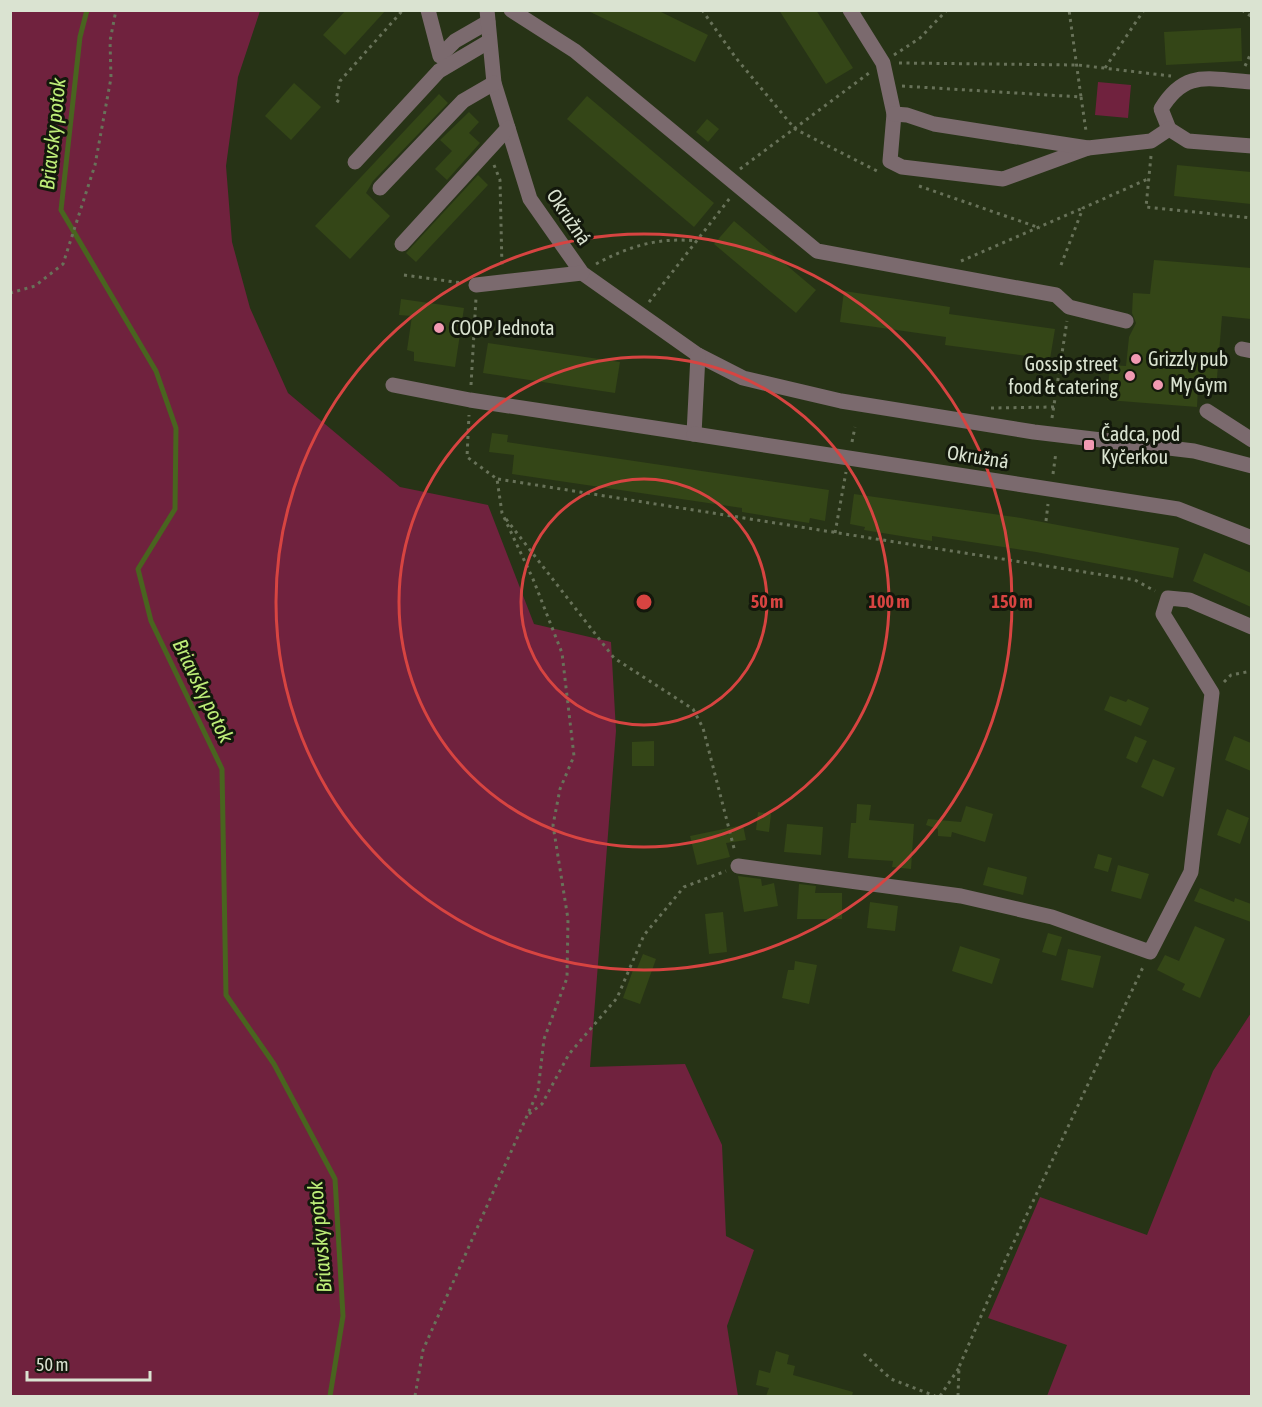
<svg xmlns="http://www.w3.org/2000/svg" width="1262" height="1407" viewBox="0 0 1262 1407" font-family="'Asap Condensed',sans-serif">
<style>
.green{fill:#70223e}
.lines{fill:none;stroke-linecap:round;stroke-linejoin:round}
.stream{stroke:#49641f;stroke-width:5}
.building{fill:#344617}
.path{stroke:#687259;stroke-width:3;stroke-dasharray:3 4.5;stroke-linecap:butt}
.minor{stroke:#7b6a6e;stroke-width:15}
.ring{fill:none;stroke:#d74441;stroke-width:3}
.poi-dot{fill:#f19ab2;stroke:#13180c;stroke-width:2}
.labels{text-anchor:middle;stroke-width:6;stroke-linejoin:round;paint-order:stroke}
.street-label{font-size:20px;fill:#dae3d1;stroke:#13180c}
.poi-label{font-size:20px;fill:#dae3d1;stroke:#13180c;text-anchor:start}
.water-label{font-size:21px;font-style:italic;fill:#bded78;stroke:#13180c}
.centre{fill:#d74441;stroke:#13180c;stroke-width:3}
.ring-label{font-size:18px;text-anchor:middle;font-weight:bold;fill:#d74441;stroke:#13180c;stroke-width:6;stroke-linejoin:round;paint-order:stroke}
</style>
<rect width="100%" height="100%" fill="#273316"/>
<g class="green">
<path d="M11 10 260 11 238 77 226 166 232 242 250 308 288 393 400 487 488 505 534 624 611 642 616 731 590 1067 685 1064 722 1145 726 1236 754 1250 727 1326 738 1396H11Z"/>
<path d="M1098 82 1131 85 1128 118 1095 115Z"/>
<path d="M1251 1013V1396H1047L1067 1345 988 1318 1040 1197 1147 1235 1213 1071Z"/>
</g>
<g class="lines">
<path class="stream" d="M87 10 80 37 61 210 156 371 176 428 175 509 138 569 151 621 222 769 226 995 274 1064 335 1179 343 1316 330 1396"/>
</g>
<g class="building">
<path d="M346 10H386L345 55 323 35Z"/>
<path d="M586 10H657L708 35 695 62Z"/>
<path d="M779 10H816L853 68 826 84Z"/>
<path d="M1241 28 1242 61 1166 65 1164 32Z"/>
<path d="M294 83 321 107 291 140 265 116Z"/>
<path d="M439 94 448 103 373 181 366 193 390 216 350 259 315 226Z"/>
<path d="M587 96 714 203 694 227 567 119Z"/>
<path d="M469 112 479 122 469 133 480 143 447 180 435 169 452 151 440 140Z"/>
<path d="M707 119 719 129 708 142 696 132Z"/>
<path d="M1177 165 1251 172V204L1174 196Z"/>
<path d="M478 175 488 185 416 262 406 253Z"/>
<path d="M734 221 816 290 796 313 714 244Z"/>
<path d="M1154 260 1251 268V319L1222 316 1216 390 1198 388 1197 407 1107 400 1110 365 1126 366 1129 337 1136 323 1132 313 1133 293 1150 294Z"/>
<path d="M844 291 950 307 949 314 1055 329 1050 359 945 345 946 337 840 322Z"/>
<path d="M401 299 464 308 455 367 414 361V352L407 350 412 316 399 315Z"/>
<path d="M488 343 620 362 615 393 483 373Z"/>
<path d="M492 433 508 435 507 442 829 490 825 521 810 518 809 523 742 512V508L512 474 514 455 489 452Z"/>
<path d="M854 494 1021 518 1179 548 1173 578 1036 552 932 536V541L864 530 865 527 850 524Z"/>
<path d="M1204 553 1251 573V607L1193 581Z"/>
<path d="M1110 696 1126 702 1128 699 1149 708 1141 726 1104 710Z"/>
<path d="M1135 736 1147 741 1137 763 1126 758Z"/>
<path d="M1234 736 1251 743V771L1225 760Z"/>
<path d="M654 741V766H632V742Z"/>
<path d="M1153 759 1175 768 1163 797 1141 787Z"/>
<path d="M857 804 871 805 869 820 914 824 911 869 892 867 893 861 848 858 851 823H856Z"/>
<path d="M966 806 993 814 985 842 952 832 951 837 938 836V829L926 825 928 819 961 822Z"/>
<path d="M1227 809 1249 818 1240 844 1217 835Z"/>
<path d="M758 812 771 814 769 832 756 830Z"/>
<path d="M787 824 823 827 821 855 784 852Z"/>
<path d="M743 825 746 840 726 843 730 857 697 865 690 836Z"/>
<path d="M1098 854 1112 858 1108 872 1094 868Z"/>
<path d="M1118 865 1149 874 1141 899 1111 891Z"/>
<path d="M988 867 1027 877 1023 895 983 885Z"/>
<path d="M738 876 761 879 762 886 774 883 778 906 744 912Z"/>
<path d="M799 884 816 886 815 893H842V919H797Z"/>
<path d="M1200 888 1234 902 1235 898 1251 904V922L1194 901Z"/>
<path d="M870 902 898 906 895 931 867 928Z"/>
<path d="M723 912 727 952 709 954 705 914Z"/>
<path d="M1195 926 1225 939 1200 998 1182 990 1185 984 1157 970 1165 955 1179 961Z"/>
<path d="M1048 933 1062 937 1056 956 1042 952Z"/>
<path d="M960 946 1000 959 992 984 952 971Z"/>
<path d="M1068 949 1101 956 1093 988 1061 980Z"/>
<path d="M643 954 656 959 640 1004 623 998 633 970 636 971Z"/>
<path d="M795 961 817 965 809 1004 782 998 788 970H794Z"/>
<path d="M776 1351 789 1355 787 1364 795 1366 793 1375 853 1392 852 1396H766L769 1388 756 1385 759 1370 770 1373Z"/>
</g>
<g class="lines">
<g class="path">
<path d="M702 10 736 58 795 129 879 172"/>
<path d="M1242 10 1252 17"/>
<path d="M894 55 920 38 947 10"/>
<path d="M899 63 1078 65 1171 76"/>
<path d="M1245 66 1252 51"/>
<path d="M1105 68 1144 10"/>
<path d="M902 86 1081 97 1069 10"/>
<path d="M1081 97 1086 131"/>
<path d="M339 102 336 100 340 81 403 10"/>
<path d="M1151 156 1146 207 1252 218"/>
<path d="M494 165 500 180 502 268"/>
<path d="M740 169 869 73"/>
<path d="M919 186 1040 228"/>
<path d="M961 261 1083 208"/>
<path d="M596 264C629 246 659 237 697 241"/>
<path d="M1061 265 1083 208 1150 178"/>
<path d="M404 275 462 283"/>
<path d="M10 293 35 286 63 264 95 165 111 78 110 41 116 10"/>
<path d="M649 302 730 198"/>
<path d="M471 385 476 298"/>
<path d="M991 408 1054 407"/>
<path d="M1052 418 1067 321"/>
<path d="M852 442 855 427"/>
<path d="M1053 474 1056 452"/>
<path d="M498 479 1135 580 1155 591"/>
<path d="M506 519 614 658 693 709 703 728 735 852"/>
<path d="M1046 521 1048 504"/>
<path d="M835 533 846 472"/>
<path d="M1224 682 1231 675 1252 671"/>
<path d="M529 1114 542 1104 569 1054 617 998 644 935 684 887 726 871"/>
<path d="M864 1354 891 1379 935 1396"/>
<path d="M415 1396 423 1350 538 1091 544 1039 567 978 568 919 553 825 560 789 574 756 562 653 533 579 502 513 497 479 467 457 469 415"/>
<path d="M940 1396 959 1368"/>
<path d="M958 1396 959 1367 1005 1261 1144 965"/>
</g>
<g class="minor">
<path d="M428 10 440 56 455 41 488 22"/>
<path d="M487 10 494 83 530 199 582 273 698 355 743 378 841 401 1034 432 1194 451 1252 466"/>
<path d="M511 10 575 51 817 251 1056 295 1069 307 1126 321"/>
<path d="M850 10 883 63 894 114 890 161 902 167 1003 179 1088 148"/>
<path d="M1252 82C1209 80 1186 68 1161 109L1169 129 1188 141 1252 146"/>
<path d="M894 114 907 115 934 124 1088 148 1151 141 1169 129"/>
<path d="M355 162 439 71 488 42"/>
<path d="M380 188 463 101 494 83"/>
<path d="M402 244 508 128"/>
<path d="M476 285 582 273"/>
<path d="M1242 349 1252 351"/>
<path d="M393 385 470 400 694 434 698 355"/>
<path d="M1207 411 1252 440"/>
<path d="M694 434 1178 509 1252 538"/>
<path d="M738 866 961 896 1052 917 1150 952 1191 872 1212 693 1163 614 1168 598 1189 600 1252 627"/>
</g>
</g>
<g class="ring">
<circle cx="644" cy="602" r="123"/>
<circle cx="644" cy="602" r="245"/>
<circle cx="644" cy="602" r="368"/>
</g>
<g class="poi-dot">
<circle cx="439" cy="328" r="6"/>
<circle cx="1136" cy="359" r="6"/>
<circle cx="1130" cy="376" r="6"/>
<circle cx="1158" cy="385" r="6"/>
<rect x="1083" y="439" width="12" height="12" rx="3"/>
</g>
<g class="labels">
<g class="street-label">
<text transform="translate(569 217) rotate(56)" y="7">Okružná</text>
<text transform="translate(978 457) rotate(9)" y="7">Okružná</text>
</g>
<g class="poi-label">
<text x="451" y="335">COOP Jednota</text>
<text x="1148" y="366">Grizzly pub</text>
<text x="1118" y="371" text-anchor="end">Gossip street<tspan x="1118" dy="23">food &amp; catering</tspan></text>
<text x="1170" y="392">My Gym</text>
<text x="1101" y="441">Čadca, pod<tspan x="1101" dy="23">Kyčerkou</tspan></text>
</g>
<g class="water-label">
<text transform="translate(53 134) rotate(-84)" y="7">Briavsky potok</text>
<text transform="translate(203 691) rotate(64)" y="7">Briavsky potok</text>
<text transform="translate(320 1237) rotate(-95)" y="7">Briavsky potok</text>
</g>
</g>
<circle cx="644" cy="602" r="9" class="centre"/>
<g class="ring-label">
<text x="767" y="608">50 m</text>
<text x="889" y="608">100 m</text>
<text x="1012" y="608">150 m</text>
</g>
<rect width="1262" height="1407" fill="none" stroke="#dae3d1" stroke-width="24"/>
<path d="M27 1371v9h123v-9" fill="none" stroke="#dae3d1" stroke-width="3"/>
<text x="36" y="1371" font-size="18" fill="#dae3d1" stroke="#13180c" stroke-width="4.5" paint-order="stroke">50 m</text>
</svg>
